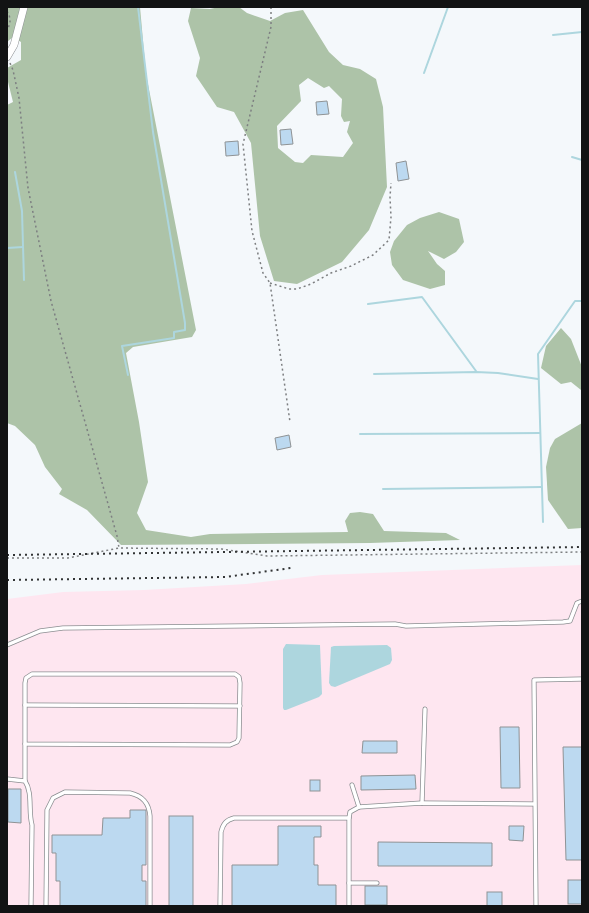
<svg xmlns="http://www.w3.org/2000/svg" width="589" height="913" viewBox="0 0 589 913" font-family="'Times New Roman',serif">
<style>
.industrial{fill:#fee6f0}
.forest{fill:#adc3a8;fill-rule:evenodd}
.water{fill:#add6de}
.lines{fill:none;stroke-linecap:round;stroke-linejoin:round}
.stream{stroke:#add6de;stroke-width:2}
.building{fill:#bcd9f0;stroke:#8f9395}
.lane-casing{stroke:#8b8e91;stroke-width:5}
.street-casing{stroke:#8b8e91;stroke-width:8}
.path{stroke:#7d7f81;stroke-width:1.5;stroke-dasharray:2 3;stroke-linecap:butt}
.lane{stroke:#fff;stroke-width:3.5}
.street{stroke:#fff;stroke-width:7}
.rail{stroke:#323435;stroke-width:2;stroke-dasharray:2 4;stroke-linecap:butt}
</style>
<rect width="100%" height="100%" fill="#f4f8fb"/>
<path class="industrial" d="M582 565V906H7V599L63 592 144 590 246 584 322 575Z"/>
<g class="forest">
<path d="M7 7H140L146 74 196 330 192 337 133 347 126 353 139 422 148 482 137 513 146 530 191 537 210 534 348 532 345 521 350 513 360 512 373 514 384 531 446 533 460 540 370 543 121 545 87 510 59 494 62 489 45 467 35 445 15 426 7 423V105L13 102 7 78V68L21 60V42L13 37 7 42Z"/>
<path d="M219 7H239L247 13 270 21 285 13 303 10 329 52 343 65 360 69 376 79 383 107 387 187 369 230 342 262 297 284 274 281 260 236 251 143 234 112 217 107 196 76 200 58 188 21 191 8 210 9ZM308 78 324 88 329 86 342 99 341 116 344 122 350 121 347 132 353 143 343 157 311 155 303 163 295 162 278 148 277 126 301 101 299 85Z"/>
<path d="M439 212 459 219 464 242 456 252 444 259 428 251 437 264 445 271V285L430 289 403 280 392 265 390 252 394 241 407 225 420 218Z"/>
<path d="M561 328 571 339 582 367V406L581 390 571 382 561 384 541 368 546 346Z"/>
<path d="M582 423V528L568 529 548 500 546 467 550 448 555 439Z"/>
</g>
<g class="water">
<path d="M286 644 320 645 322 694 319 697 286 710H284L283 708V649Z"/>
<path d="M387 645 391 648 392 660 390 664 335 687 331 686 329 683 331 647 334 646Z"/>
</g>
<g class="lines">
<g class="stream">
<path d="M553 35 582 32"/>
<path d="M424 73 448 7"/>
<path d="M572 157 582 160"/>
<path d="M15 172 22 211 24 280"/>
<path d="M7 248 23 247"/>
<path d="M368 304 422 297 476 371"/>
<path d="M374 374 476 372 498 373 538 379"/>
<path d="M128 375 122 346 174 338V332L185 330V323L153 132 138 7"/>
<path d="M360 434 540 433"/>
<path d="M383 489 541 487"/>
<path d="M543 522 538 354 575 301H582"/>
</g>
</g>
<g class="building">
<path d="M327 101 329 114 317 115 316 102Z"/>
<path d="M291 129 293 144 281 145 280 130Z"/>
<path d="M238 141 239 155 226 156 225 142Z"/>
<path d="M406 161 409 179 398 181 396 163Z"/>
<path d="M289 435 291 447 277 450 275 438Z"/>
<path d="M500 727H519L520 788H501Z"/>
<path d="M363 741H397V753H362Z"/>
<path d="M563 747H582V860H566Z"/>
<path d="M415 775 416 789 361 790V776Z"/>
<rect x="310" y="780" width="10" height="11"/>
<path d="M8 789H21V823L8 822Z"/>
<path d="M130 810H146V865H142V881H146V906H60V881H56V853H52V835H102L103 818H130Z"/>
<rect x="169" y="816" width="24" height="90"/>
<path d="M278 826H321V837H314V865H318V885H336V906H232V865H278Z"/>
<path d="M509 826H524L523 841 509 840Z"/>
<path d="M378 842 492 843V866H378Z"/>
<rect x="568" y="880" width="14" height="24"/>
<rect x="365" y="886" width="22" height="19"/>
<rect x="487" y="892" width="15" height="14"/>
</g>
<g class="lines">
<g class="lane-casing">
<g id="lane">
<path d="M7 645 40 631 63 628 395 624 406 626 563 622 570 621 577 603 582 601"/>
<path d="M32 674H235L239 677 240 683 239 738 237 742 230 745 25 744V683L26 678Z"/>
<path d="M25 705 240 706"/>
<path d="M7 779 25 781C33 793 28 811 32 825L31 906"/>
<path d="M25 781V744"/>
<path d="M352 785 359 807"/>
<path d="M422 803 425 709"/>
<path d="M349 818 350 812 359 807 422 803 534 804"/>
<path d="M349 883H377"/>
<path d="M46 906 47 810 53 798 65 792 130 793C143 796 149 803 150 816V906"/>
<path d="M220 906 221 832C223 824 226 820 234 818H349V906"/>
<path d="M536 906 534 680 582 679"/>
</g>
</g>
<g class="street-casing">
<path id="street" d="M7 57 14 45 24 7"/>
</g>
<g class="path">
<path d="M271 7V27L243 144 252 231 263 273 270 283 290 422"/>
<path d="M7 11C11 18 11 23 7 30"/>
<path d="M10 63 13 70 19 98 28 188 51 301 117 536 119 548"/>
<path d="M270 283 289 289H297L311 284 331 273 351 266 373 255 389 240 391 217 390 197 391 183"/>
<path d="M7 558H68L119 548 222 549 267 556 582 552"/>
</g>
<use href="#lane" class="lane"/>
<use href="#street" class="street"/>
<g class="rail">
<path d="M7 555 582 547"/>
<path d="M7 580 225 577 291 568"/>
</g>
</g>
<rect width="589" height="913" fill="none" stroke="#121314" stroke-width="16"/>
</svg>
